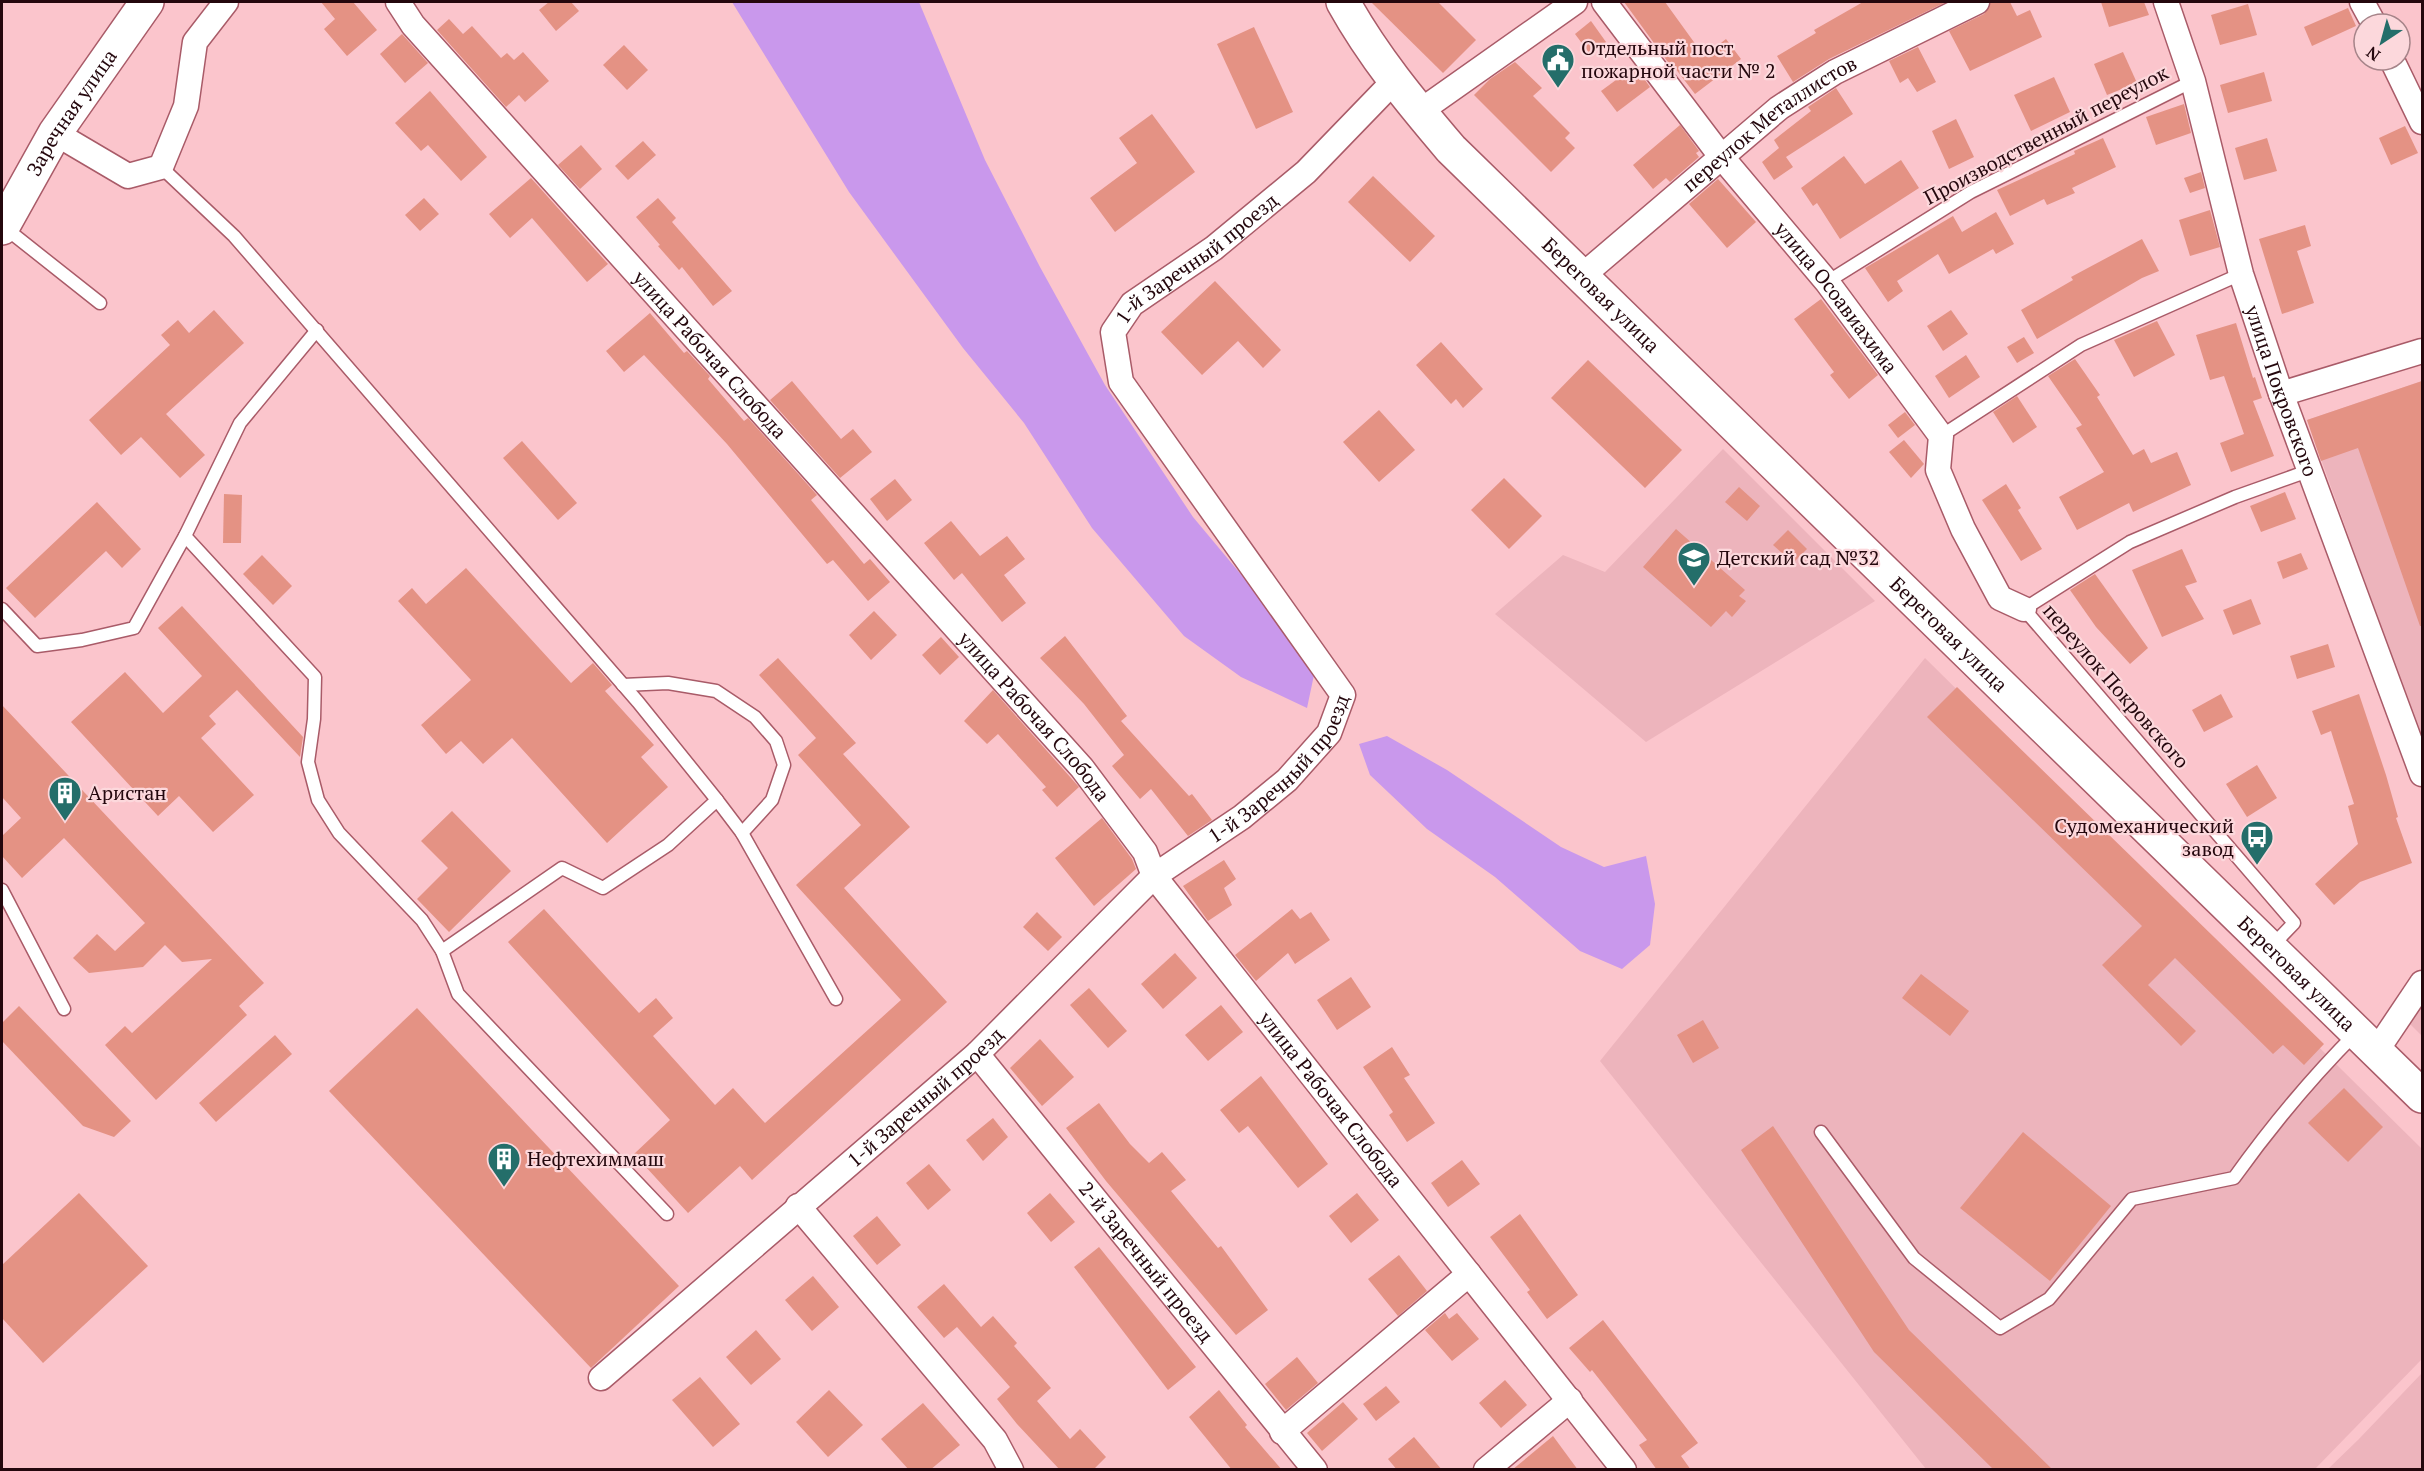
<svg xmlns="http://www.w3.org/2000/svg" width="2424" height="1471" viewBox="0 0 2424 1471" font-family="'PT Serif',serif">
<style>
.built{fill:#edb4bc}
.green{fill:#c998ec}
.building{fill:#e49284}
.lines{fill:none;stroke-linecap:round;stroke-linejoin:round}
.lane-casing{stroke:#a95b68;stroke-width:15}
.street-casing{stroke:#a95b68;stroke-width:27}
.secondary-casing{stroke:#a95b68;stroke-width:36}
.lane{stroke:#fff;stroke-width:12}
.street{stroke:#fff;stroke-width:24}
.secondary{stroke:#fff;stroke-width:33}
.labels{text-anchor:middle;stroke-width:4.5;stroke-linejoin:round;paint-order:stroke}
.poi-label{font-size:20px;fill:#24070d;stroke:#fcd8dc;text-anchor:start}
.street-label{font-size:20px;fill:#24070d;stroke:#fcd8dc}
</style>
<rect width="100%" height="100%" fill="#fbc5cc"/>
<g class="built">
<path d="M2422 381V741L2307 420Z"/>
<path d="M1723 449 1875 601 1646 742 1495 614 1563 555 1605 572Z"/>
<path d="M1925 658 2422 1149V1359L2315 1469H1926L1600 1061Z"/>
<path d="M2422 999V1036L2406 1020Z"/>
<path d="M2422 1373V1469H2328L2358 1440Z"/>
</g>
<g class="green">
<path d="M732 2H919L985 160 1040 267 1105 385 1193 517 1264 602 1314 675 1307 708 1241 677 1184 636 1092 528 1024 423 963 348 849 192Z"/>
<path d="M1387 736 1447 770 1561 847 1604 867 1646 856 1655 904 1650 945 1622 969 1580 951 1495 877 1427 829 1370 775 1359 744Z"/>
</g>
<g class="building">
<path d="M321 2H353L377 30 347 56 324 29 335 19Z"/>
<path d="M549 2H571L579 11 556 31 539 10Z"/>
<path d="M1371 2H1438L1476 40 1443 73Z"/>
<path d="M1624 2H1665L1704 56 1726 39 1741 59 1695 94 1675 68 1673 69Z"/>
<path d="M1863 2H1946L1829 59 1793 82 1777 56 1816 33 1814 30Z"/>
<path d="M1991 2H2010L2017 16 2030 10 2042 37 1970 71 1949 31 1984 14Z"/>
<path d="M2101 2H2144L2149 15 2109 27Z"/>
<path d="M2248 4 2257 35 2220 45 2211 15Z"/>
<path d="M2348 8 2356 26 2312 46 2304 27Z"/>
<path d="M449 19 463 34 472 26 501 58 507 53 514 60 523 52 549 81 525 102 519 95 506 107 437 30Z"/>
<path d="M1591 21 1606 42 1590 54 1575 34Z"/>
<path d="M1254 27 1293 112 1256 129 1217 44Z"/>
<path d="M402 34 428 63 405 83 380 54Z"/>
<path d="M624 45 648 70 627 90 603 65Z"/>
<path d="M1918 47 1936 82 1917 92 1908 78 1900 83 1889 61Z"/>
<path d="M2123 52 2137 83 2107 95 2094 64Z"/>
<path d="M1515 62 1542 88 1533 96 1570 133 1565 138 1575 148 1551 172 1474 95 1490 79Z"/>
<path d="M1635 66 1650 87 1617 112 1601 91Z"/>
<path d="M2264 72 2272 101 2228 113 2220 85Z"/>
<path d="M2054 77 2070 112 2031 131 2014 95Z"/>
<path d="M1836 88 1853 114 1786 157 1793 167 1774 180 1762 162 1779 148 1774 140 1811 111 1808 107Z"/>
<path d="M430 91 487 157 461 181 428 145 421 151 395 123Z"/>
<path d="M2184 104 2191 133 2156 145 2146 117Z"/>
<path d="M1152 114 1195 172 1115 232 1090 198 1137 163 1119 138Z"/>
<path d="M1956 119 1974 157 1949 169 1932 131Z"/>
<path d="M1680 125 1699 151 1696 153 1699 157 1670 182 1666 178 1653 189 1633 165Z"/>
<path d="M2405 126 2418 153 2391 165 2379 138Z"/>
<path d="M2103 138 2116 167 2072 188 2075 193 2047 205 2044 199 2010 216 1997 190 2075 154 2074 151Z"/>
<path d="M2267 138 2277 171 2244 180 2235 148Z"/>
<path d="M643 141 656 155 628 180 615 166Z"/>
<path d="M581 145 602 169 580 189 558 165Z"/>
<path d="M1844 156 1865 184 1901 160 1919 188 1840 239 1817 203 1813 206 1801 188Z"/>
<path d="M2201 172 2205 188 2190 193 2184 178Z"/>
<path d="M1373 176 1435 236 1410 262 1348 202Z"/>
<path d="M531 178 608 264 587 282 532 218 510 238 489 214Z"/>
<path d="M1718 179 1756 222 1727 248 1689 204Z"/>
<path d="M424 198 439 214 420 231 405 215Z"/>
<path d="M658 198 676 218 672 222 732 291 713 306 682 267 679 270 658 246 660 245 636 217Z"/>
<path d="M2210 210 2220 247 2190 256 2179 220Z"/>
<path d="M1996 212 2014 244 1996 254 1993 249 1949 274 1938 254 1897 281 1903 291 1888 302 1865 268 1953 216 1962 232Z"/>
<path d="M2305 225 2311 246 2297 251 2314 303 2282 314 2259 239Z"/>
<path d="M2142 239 2159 271 2142 278 2037 339 2021 310 2073 280 2071 277Z"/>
<path d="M1215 281 1281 350 1263 368 1238 341 1202 375 1161 332Z"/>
<path d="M1821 299 1878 375 1849 399 1830 375 1834 372 1794 319Z"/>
<path d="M214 310 244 343 166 414 205 455 180 478 141 437 121 455 89 420 170 345 161 335 178 320 189 333Z"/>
<path d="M1951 310 1968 334 1943 351 1927 326Z"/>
<path d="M650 313 684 353 687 351 710 376 708 379 744 421 748 418 817 495 811 500 864 564 870 559 890 582 868 601 833 560 827 564 727 444 644 355 624 372 606 351Z"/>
<path d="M2157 321 2175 355 2134 377 2114 340Z"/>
<path d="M2236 323 2253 378 2255 377 2262 398 2253 401 2274 456 2231 472 2220 443 2244 434 2224 376 2210 380 2196 335Z"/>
<path d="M2024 337 2034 353 2017 363 2007 347Z"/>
<path d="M1441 342 1483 389 1463 408 1456 399 1451 404 1416 365Z"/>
<path d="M1966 355 1980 377 1949 398 1935 376Z"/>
<path d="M2075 359 2100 395 2097 397 2133 455 2144 449 2151 463 2177 452 2191 485 2133 512 2129 503 2077 530 2059 497 2104 472 2076 428 2082 425 2048 376Z"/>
<path d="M1588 360 1682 450 1645 488 1551 398Z"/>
<path d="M792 381 841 439 853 429 872 452 840 478 770 400Z"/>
<path d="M2422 381V626H2420L2358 448 2321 461 2307 420Z"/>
<path d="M2017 396 2037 427 2013 443 1993 412Z"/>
<path d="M1379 410 1415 450 1379 482 1343 442Z"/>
<path d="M1905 412 1915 425 1898 438 1888 425Z"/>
<path d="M1904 440 1924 464 1911 478 1889 452Z"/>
<path d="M522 441 577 503 558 520 503 458Z"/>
<path d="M1504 478 1542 516 1509 549 1471 510Z"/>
<path d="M895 479 912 500 887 521 870 499Z"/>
<path d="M2006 484 2021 508 2018 510 2042 549 2021 561 1982 500Z"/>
<path d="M1739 487 1760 506 1747 521 1725 502Z"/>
<path d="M2285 492 2296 519 2261 532 2250 506Z"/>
<path d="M224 494 242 495 241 543H223Z"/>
<path d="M97 502 141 549 122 568 106 551 35 618 6 588Z"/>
<path d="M951 521 980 556 1007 536 1025 559 1004 575 1026 603 1002 622 962 573 954 580 924 543Z"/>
<path d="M1676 529 1745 590 1739 596 1746 601 1732 617 1726 611 1711 627 1643 567Z"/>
<path d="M1788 530 1807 549 1793 563 1773 545Z"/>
<path d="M2182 549 2197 582 2185 586 2204 619 2162 637 2132 570Z"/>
<path d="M2301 553 2308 569 2283 579 2277 562Z"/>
<path d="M262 555 292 586 273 605 243 574Z"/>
<path d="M466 568 571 683 593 663 612 685 605 691 654 745 641 757 668 787 607 843 512 738 483 764 461 741 446 754 421 725 471 680 398 601 412 588 426 604Z"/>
<path d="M2095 574 2148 648 2130 664 2096 627 2070 590Z"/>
<path d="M2251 599 2261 624 2233 635 2223 610Z"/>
<path d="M182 606 303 737 300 757 237 690 209 716 216 724 201 738 254 795 213 832 179 796 158 816 71 722 125 672 163 713 202 676 158 628Z"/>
<path d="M874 611 897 635 871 660 849 635Z"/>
<path d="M1065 636 1127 716 1121 721 1189 796 1192 794 1212 820 1188 836 1151 789 1140 799 1112 766 1124 755 1084 704 1040 658Z"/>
<path d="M941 637 959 657 940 675 922 655Z"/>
<path d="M2328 644 2335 667 2297 679 2290 656Z"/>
<path d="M778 658 856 743 843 754 910 827 844 888 947 1002 752 1180 740 1166 688 1213 634 1154 670 1120 508 942 544 909 639 1013 656 998 673 1018 653 1036 715 1105 733 1088 765 1123 901 1000 796 885 861 825 798 755 816 738 759 675Z"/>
<path d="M1957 687 2324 1044 2304 1065 2283 1045 2273 1054 2175 958 2148 985 2196 1031 2181 1046 2102 965 2142 926 1927 717Z"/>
<path d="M993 690 1079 787 1057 807 1042 790 1046 787 998 734 987 744 964 721Z"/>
<path d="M2221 694 2233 717 2204 732 2192 710Z"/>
<path d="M2359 694 2386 775 2398 817 2396 818 2412 863 2360 882 2334 905 2315 884 2358 844 2348 806 2354 804 2331 731 2321 735 2312 711Z"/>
<path d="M2 705 264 983 239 1006 247 1015 156 1100 105 1045 125 1026 132 1033 212 959 182 962 165 945 143 967 89 973 73 958 97 934 115 951 145 923 64 838 22 878 2 856V836L21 818 2 797Z"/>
<path d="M2257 765 2277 798 2247 817 2226 784Z"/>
<path d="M452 811 511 871 449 932 417 899 448 868 421 841Z"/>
<path d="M1102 818 1132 859 1136 869 1094 906 1055 858Z"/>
<path d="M1224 860 1236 879 1224 888 1232 905 1208 921 1183 886Z"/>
<path d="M1292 909 1300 919 1311 912 1330 940 1295 964 1288 953 1256 981 1235 955Z"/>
<path d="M1037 912 1062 937 1048 951 1023 927Z"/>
<path d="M1175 953 1197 978 1163 1009 1141 984Z"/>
<path d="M1921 974 1969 1011 1950 1036 1902 998Z"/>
<path d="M1351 977 1371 1007 1337 1030 1317 1000Z"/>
<path d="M1089 988 1127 1031 1108 1048 1070 1005Z"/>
<path d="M1221 1005 1243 1032 1208 1061 1185 1035Z"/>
<path d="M19 1006 131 1121 114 1137 83 1126 2 1041V1023Z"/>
<path d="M417 1008 679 1286 591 1368 329 1091Z"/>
<path d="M1703 1020 1719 1048 1693 1063 1677 1035Z"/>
<path d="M275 1035 292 1054 216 1122 199 1103Z"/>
<path d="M1040 1039 1074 1077 1042 1106 1010 1068Z"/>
<path d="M1392 1047 1410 1075 1404 1078 1435 1123 1407 1142 1389 1115 1393 1112 1363 1067Z"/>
<path d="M1261 1076 1328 1164 1298 1188 1248 1126 1239 1133 1220 1110Z"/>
<path d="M2344 1088 2383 1127 2348 1162 2308 1123Z"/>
<path d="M1099 1103 1130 1144 1149 1163 1162 1152 1186 1180 1171 1191 1218 1248 1221 1246 1268 1310 1236 1335 1106 1181 1066 1128Z"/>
<path d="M993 1118 1008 1137 983 1161 966 1140Z"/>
<path d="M1773 1126 1909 1330 2053 1470H1994L1874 1352 1741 1150Z"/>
<path d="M2023 1132 2111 1206 2050 1281 1960 1208Z"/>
<path d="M1462 1160 1480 1184 1448 1207 1431 1183Z"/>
<path d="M929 1164 951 1190 928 1210 906 1183Z"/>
<path d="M79 1193 148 1266 43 1363 2 1318V1265Z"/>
<path d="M1050 1193 1075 1222 1051 1242 1027 1213Z"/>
<path d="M1357 1193 1379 1220 1351 1243 1329 1216Z"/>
<path d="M1520 1214 1578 1295 1547 1319 1527 1292 1530 1290 1490 1237Z"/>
<path d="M877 1216 901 1245 877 1265 853 1236Z"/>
<path d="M1099 1247 1196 1367 1168 1390 1074 1267Z"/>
<path d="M1399 1255 1427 1291 1398 1316 1368 1279Z"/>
<path d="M813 1276 839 1307 812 1331 785 1300Z"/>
<path d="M944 1284 981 1327 993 1316 1017 1343 1014 1346 1051 1388 1037 1401 1070 1439 1080 1429 1106 1457 1093 1470H1060L1017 1424 997 1399 1010 1387 957 1327 944 1338 917 1307Z"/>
<path d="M1445 1313 1449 1319 1457 1313 1479 1339 1452 1361 1425 1330Z"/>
<path d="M1603 1320 1698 1443 1681 1456 1691 1470H1657L1639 1445 1647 1440 1592 1370 1590 1372 1569 1348Z"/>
<path d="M756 1330 781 1359 751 1385 726 1357Z"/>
<path d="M1297 1357 1318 1383 1286 1410 1265 1384Z"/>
<path d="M700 1377 740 1424 713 1447 672 1400Z"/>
<path d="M1505 1380 1527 1405 1501 1428 1479 1403Z"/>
<path d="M1386 1386 1400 1402 1376 1421 1363 1404Z"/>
<path d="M829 1390 863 1425 828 1457 796 1422Z"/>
<path d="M1219 1390 1247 1425 1245 1427 1282 1470H1232L1189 1417Z"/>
<path d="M1343 1402 1358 1419 1322 1451 1307 1433Z"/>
<path d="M923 1403 960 1445 930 1470H909L881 1439Z"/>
<path d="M1553 1436 1578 1470H1512Z"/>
<path d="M1414 1437 1442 1470H1397L1388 1459Z"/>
</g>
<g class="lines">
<g class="lane-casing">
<g id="lane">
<path d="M161 167 234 236 638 702 717 800 742 833 836 999"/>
<path d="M4 227 100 303"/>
<path d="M1827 282 1971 192 2193 81"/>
<path d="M1941 436 2081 345 2241 274"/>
<path d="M185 536 315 677 314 719 308 762 318 800 339 833 422 920 442 951 458 994 667 1214"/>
<path d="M2 609 37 646 82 640 134 628 185 536 240 423 317 330"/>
<path d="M623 685 668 683 716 691 755 717 776 741 784 765 772 800 742 833"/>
<path d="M2 890 64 1009"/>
<path d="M2272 946 2294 923 2024 609 2130 542 2235 497 2308 471"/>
<path d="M442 951 562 868 603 888 668 845 717 800"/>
<path d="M1821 1132 1914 1258 2000 1328 2049 1299 2132 1199 2234 1178C2272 1125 2311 1078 2357 1032"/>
</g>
</g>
<g class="street-casing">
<g id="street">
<path id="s1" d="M398 2 413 25 1082 768 1145 852 1154 876 1624 1470"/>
<path id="s2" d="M1604 2 1720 155 1827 282 1941 436 1938 470 1963 529 2000 598 2024 609"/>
<path id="s3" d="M2166 2 2193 81 2241 274 2279 388 2422 774"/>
<path d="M2362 2 2374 24"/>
<path d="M2392 60 2422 122"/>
<path d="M1419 112 1575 2"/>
<path d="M55 133 128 176 161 167 186 106 195 42 226 2"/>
<path id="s4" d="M1582 276 1779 108 1835 72 1977 2"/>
<path d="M2281 394 2422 351"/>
<path d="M2377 1050 2422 983"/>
<path id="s5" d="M977 1054 1315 1470"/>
<path d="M798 1206 995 1440 1011 1470"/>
<path id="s6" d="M601 1378 977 1054 1154 876 1242 817 1287 780 1329 733 1343 695 1121 382 1113 332 1132 304 1214 248 1306 172 1394 81"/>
<path d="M1282 1432 1469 1274"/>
<path d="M1486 1470 1570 1400"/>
</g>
</g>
<g class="secondary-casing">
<g id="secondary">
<path id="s7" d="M1343 2C1373 56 1411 102 1451 149L2422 1096"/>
<path id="s8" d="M2 228 55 133 147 2"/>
</g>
</g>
<use href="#lane" class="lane"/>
<use href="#street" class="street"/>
<use href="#secondary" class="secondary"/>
</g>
<defs>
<g id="civic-pin" transform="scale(1.725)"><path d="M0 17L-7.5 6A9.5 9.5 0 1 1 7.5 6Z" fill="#246e6a" stroke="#fcd8dc"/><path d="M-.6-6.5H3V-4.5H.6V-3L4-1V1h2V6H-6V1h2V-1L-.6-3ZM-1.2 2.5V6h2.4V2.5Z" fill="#fff"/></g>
<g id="school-pin" transform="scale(1.725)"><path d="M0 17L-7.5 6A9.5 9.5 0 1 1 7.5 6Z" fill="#246e6a" stroke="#fcd8dc"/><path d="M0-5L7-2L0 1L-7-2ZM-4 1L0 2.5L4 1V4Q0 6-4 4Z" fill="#fff"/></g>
<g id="building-pin" transform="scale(1.725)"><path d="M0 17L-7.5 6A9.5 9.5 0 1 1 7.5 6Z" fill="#246e6a" stroke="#fcd8dc"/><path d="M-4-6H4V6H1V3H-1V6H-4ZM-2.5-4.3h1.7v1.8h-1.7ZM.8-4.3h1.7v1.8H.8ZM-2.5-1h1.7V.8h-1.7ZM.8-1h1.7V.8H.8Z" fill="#fff"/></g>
<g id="bus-pin" transform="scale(1.725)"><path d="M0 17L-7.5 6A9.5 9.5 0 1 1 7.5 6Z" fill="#246e6a" stroke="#fcd8dc"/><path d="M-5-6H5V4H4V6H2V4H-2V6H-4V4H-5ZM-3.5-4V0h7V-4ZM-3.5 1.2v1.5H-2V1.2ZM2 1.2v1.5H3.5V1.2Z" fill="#fff"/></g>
</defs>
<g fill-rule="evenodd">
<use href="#civic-pin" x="1558" y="60"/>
<use href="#school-pin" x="1694" y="558"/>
<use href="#building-pin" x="65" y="793"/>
<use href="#bus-pin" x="2257" y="837"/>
<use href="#building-pin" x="504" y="1159"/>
</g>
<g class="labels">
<g class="poi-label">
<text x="1581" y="55">Отдельный пост<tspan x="1581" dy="23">пожарной части № 2</tspan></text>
<text x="1717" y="565">Детский сад №32</text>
<text x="88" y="800">Аристан</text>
<text x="2234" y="833" text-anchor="end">Судомеханический<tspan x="2234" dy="23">завод</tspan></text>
<text x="527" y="1166">Нефтехиммаш</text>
</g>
<g class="street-label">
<text dy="7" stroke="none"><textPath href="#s8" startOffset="135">Заречная улица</textPath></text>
<text dy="7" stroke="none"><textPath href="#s4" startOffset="242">переулок Металлистов</textPath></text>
<text transform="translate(2046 135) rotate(-28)" y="7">Производственный переулок</text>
<text dy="7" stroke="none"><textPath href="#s6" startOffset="1562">1-й Заречный проезд</textPath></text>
<text dy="7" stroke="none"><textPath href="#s7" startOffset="392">Береговая улица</textPath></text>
<text dy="7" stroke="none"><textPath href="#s2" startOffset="376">улица Осоавиахима</textPath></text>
<text dy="7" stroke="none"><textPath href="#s1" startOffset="471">улица Рабочая Слобода</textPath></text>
<text dy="7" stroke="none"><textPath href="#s3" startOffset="406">улица Покровского</textPath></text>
<text dy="7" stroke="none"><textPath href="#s7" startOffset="878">Береговая улица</textPath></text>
<text transform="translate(2116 686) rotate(49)" y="7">переулок Покровского</text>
<text dy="7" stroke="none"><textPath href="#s1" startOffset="957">улица Рабочая Слобода</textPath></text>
<text dy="7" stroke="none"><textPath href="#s6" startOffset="915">1-й Заречный проезд</textPath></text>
<text dy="7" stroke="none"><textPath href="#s7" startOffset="1364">Береговая улица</textPath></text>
<text dy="7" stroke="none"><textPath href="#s6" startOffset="429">1-й Заречный проезд</textPath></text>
<text dy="7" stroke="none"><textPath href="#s1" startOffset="1443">улица Рабочая Слобода</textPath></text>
<text dy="7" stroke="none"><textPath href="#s5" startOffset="268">2-й Заречный проезд</textPath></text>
</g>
</g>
<rect width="2424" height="1471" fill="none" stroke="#24070d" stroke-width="6"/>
<g transform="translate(2382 42) rotate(216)"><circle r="28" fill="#fcd8dc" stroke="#a68489" stroke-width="1.5"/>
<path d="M0-4.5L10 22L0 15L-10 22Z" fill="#246e6a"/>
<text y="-9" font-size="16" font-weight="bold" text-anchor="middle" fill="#24070d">N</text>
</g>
</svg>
